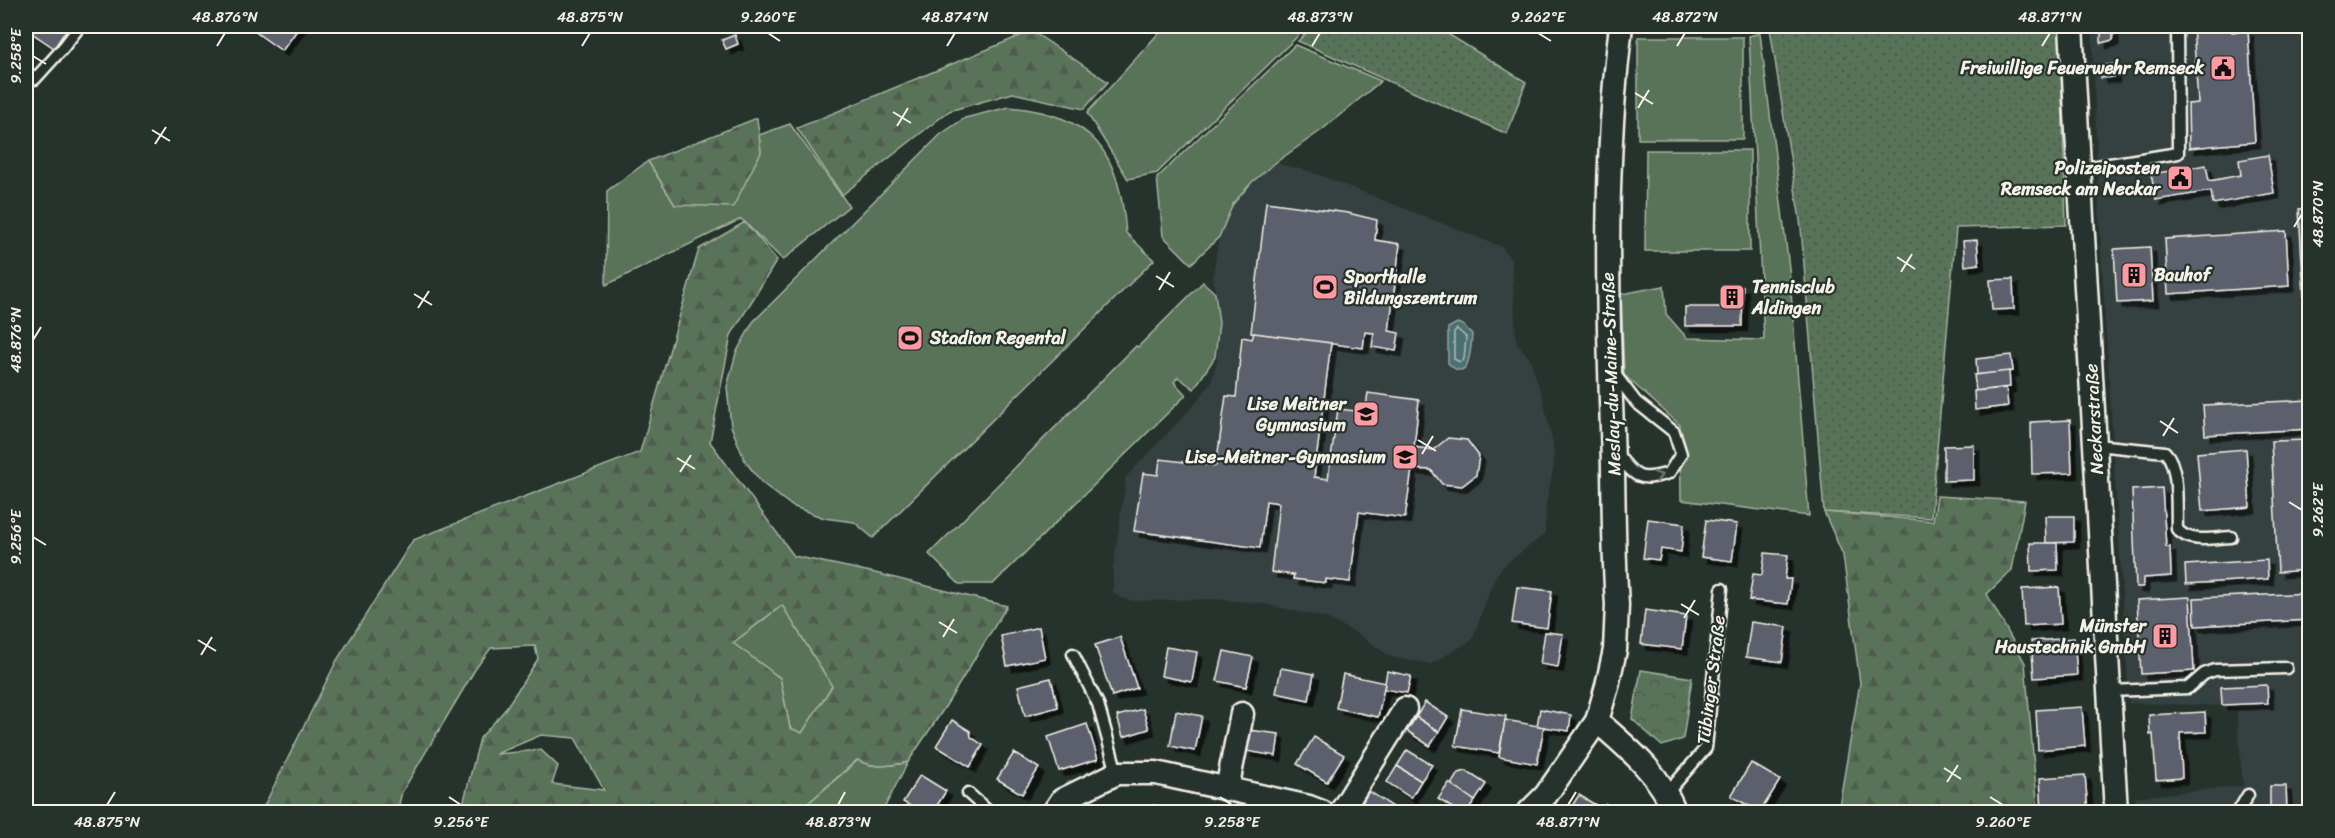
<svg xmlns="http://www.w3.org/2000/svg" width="2335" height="838" viewBox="0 0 2335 838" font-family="Sriracha,sans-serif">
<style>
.built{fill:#364040}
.grass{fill:#587359;stroke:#a6b2a0;stroke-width:1.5}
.forest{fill:url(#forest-firs);stroke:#a6b2a0;stroke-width:1.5;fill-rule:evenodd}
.park{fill:url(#park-crowns);stroke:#a6b2a0;stroke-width:1.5}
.garden{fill:url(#garden-dots);stroke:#a6b2a0;stroke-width:1.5}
.water{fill:#4b6f71;stroke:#8fa3a1;stroke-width:1.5}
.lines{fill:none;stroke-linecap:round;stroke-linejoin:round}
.shore{stroke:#b0bdb8;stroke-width:1.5}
.building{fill:#5c5f6c;stroke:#f4f1e8;stroke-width:1.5;filter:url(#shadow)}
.lane-casing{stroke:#f4f1e8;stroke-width:15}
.street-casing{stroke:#f4f1e8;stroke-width:27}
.lane{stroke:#26332d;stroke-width:10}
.street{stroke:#26332d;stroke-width:22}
.oneway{stroke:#6e766e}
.ticks{fill:none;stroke:#f4f1e8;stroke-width:2}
.labels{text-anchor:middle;stroke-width:4.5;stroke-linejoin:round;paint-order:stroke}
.poi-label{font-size:18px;font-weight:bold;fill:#f4f1e8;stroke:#26332d;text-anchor:end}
.street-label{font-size:18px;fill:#f4f1e8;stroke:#26332d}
.neatline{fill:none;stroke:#f4f1e8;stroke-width:2}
.ticks-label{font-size:15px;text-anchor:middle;fill:#f4f1e8}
</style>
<defs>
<pattern id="forest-firs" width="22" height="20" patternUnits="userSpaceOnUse" patternTransform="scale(1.5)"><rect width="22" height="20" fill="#587359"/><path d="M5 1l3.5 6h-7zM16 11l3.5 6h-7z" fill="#505b4f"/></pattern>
<pattern id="park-crowns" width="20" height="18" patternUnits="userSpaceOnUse" patternTransform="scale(1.5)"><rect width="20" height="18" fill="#587359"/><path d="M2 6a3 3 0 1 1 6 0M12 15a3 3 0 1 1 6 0" fill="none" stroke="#505b4f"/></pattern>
<pattern id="garden-dots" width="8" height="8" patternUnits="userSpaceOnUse" patternTransform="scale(1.5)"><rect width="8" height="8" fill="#587359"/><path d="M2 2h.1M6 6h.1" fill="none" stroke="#505b4f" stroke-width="1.8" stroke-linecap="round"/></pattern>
<filter id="shadow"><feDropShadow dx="5.5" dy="5.5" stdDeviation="0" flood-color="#0009"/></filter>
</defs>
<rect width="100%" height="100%" fill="#26332d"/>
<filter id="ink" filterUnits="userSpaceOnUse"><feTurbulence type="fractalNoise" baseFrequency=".0167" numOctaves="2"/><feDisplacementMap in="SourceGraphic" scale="12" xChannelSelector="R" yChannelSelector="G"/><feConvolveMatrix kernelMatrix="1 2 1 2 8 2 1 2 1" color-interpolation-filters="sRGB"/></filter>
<g filter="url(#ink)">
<g class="built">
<path d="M2092 26H2309V812H2136L2135 797 2243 786 2236 706 2129 703 2100 234Z"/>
<path d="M1275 163 1309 171 1502 247 1512 262 1516 341 1530 359 1543 399 1553 444 1554 466 1546 503 1545 534 1503 566 1494 579 1472 640 1431 664 1391 657 1358 634 1326 618 1260 603 1212 599 1133 601 1121 598 1113 593V569L1126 477 1196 403 1211 383 1217 361 1219 323 1213 275 1219 237 1233 204 1252 182Z"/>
</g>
<g class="grass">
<path d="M1165 26H1308L1157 173 1128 179 1087 113Z"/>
<path d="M1760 33 1789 268 1809 516 1681 500 1680 425 1624 375 1621 294 1664 286 1666 314 1687 338 1764 340 1749 36Z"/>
<rect x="1638" y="37" width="105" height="102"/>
<path d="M1295 45 1381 81 1323 129 1275 163 1252 182 1233 204 1219 237 1191 264 1163 236 1157 178Z"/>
<path d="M1009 107C1094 115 1119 151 1126 233L1154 260 873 538 854 522 824 518 792 506 762 483 745 461 731 426 727 387 736 353 753 322 941 134 965 118Z"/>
<path d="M790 124 849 206 783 260 741 219 606 285 607 191 648 161 675 205 761 152 759 135Z"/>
<path d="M1646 150H1750V251H1645Z"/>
<path d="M1203 282 1215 293 1219 323 1215 357 1194 389 1178 377 1174 382 1186 395 993 584H959L929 554 1136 346 1138 347Z"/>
<path d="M783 605 833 686 802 733 790 728 780 678 732 643Z"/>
<path d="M858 760C874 769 890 766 908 762L882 812H798Z"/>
</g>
<g class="forest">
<path d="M1032 31 1108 82 1084 109 1013 93 949 111 842 195 797 128Z"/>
<path d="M757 118 761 152 733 207 675 205 648 161Z"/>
<path d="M745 222 777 260 731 335 710 442 794 556 871 572 1007 606 945 707 908 762C890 766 874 769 857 760L798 812H461L480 738 504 711 538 659 535 646 491 648 476 668 402 792 397 812H261L337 660 413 540 640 452 699 249ZM782 605 832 686 802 733 790 728 780 678 733 643ZM541 735 575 738 604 790 552 784 558 766 541 750 496 754Z"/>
<path d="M1937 496 2025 501 2012 570 1987 594 2025 663 2038 812H1838L1860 683 1843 555 1824 512 1933 521Z"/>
</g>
<path class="park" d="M1641 670 1692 678 1683 739 1662 746 1632 719Z"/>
<g class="garden">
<path d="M1313 26H1435L1526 82 1507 134 1298 41Z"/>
<path d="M1816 26H2060L2066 225 1956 228 1931 518 1824 512 1801 227 1770 28Z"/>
</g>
<path class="water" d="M1457 323 1463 325 1472 334C1471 347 1470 386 1448 363V328Z"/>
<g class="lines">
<path class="shore" d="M1457 329 1466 337 1464 359 1460 362 1454 359V332Z"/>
</g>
<g class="building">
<path d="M26 26H69L54 48 26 29Z"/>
<path d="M247 26H300L282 51Z"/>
<path d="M2193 26H2231L2232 32 2248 31 2255 142 2189 148 2188 104 2198 103Z"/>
<path d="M2298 26H2310V38L2305 39Z"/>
<path d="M2113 31V40L2101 43V32Z"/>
<path d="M735 35 738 44 726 49 722 40Z"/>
<path d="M2113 64 2114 77 2101 78 2100 66Z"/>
<path d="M2268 155 2274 193 2213 204 2211 191 2156 200 2151 174 2206 165 2209 181 2241 175 2239 160Z"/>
<path d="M1266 202 1348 213 1377 220 1375 240 1400 244 1389 331 1399 333 1396 351 1372 347 1374 333 1365 332 1363 348 1251 333Z"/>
<path d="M2310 208V297H2304L2299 209Z"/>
<path d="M2286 231 2289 286 2168 294 2165 239Z"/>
<path d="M1977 240 1979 264 1965 266 1963 241Z"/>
<path d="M2150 247 2153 301 2117 303 2114 249Z"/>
<path d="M2013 279 2014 309 1992 310 1990 280Z"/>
<path d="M1722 286H1743L1742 326H1685V307H1722Z"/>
<path d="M1254 333 1331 343 1314 477 1328 479 1338 409 1365 412 1368 393 1419 400 1414 447 1433 450 1448 438 1467 440 1479 456 1476 475 1462 486 1442 484 1431 470 1412 469 1405 518 1359 512 1350 582 1326 579V583L1293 579 1294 575 1271 572 1279 503 1266 501 1260 548 1134 531 1143 473 1158 475 1160 459 1216 466 1226 396 1236 397 1242 337 1252 339Z"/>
<path d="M2011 355 2013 371 1977 375 1976 359Z"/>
<path d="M2009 371 2010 387 1976 391 1974 375Z"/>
<path d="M2006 388 2008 406 1975 410 1974 391Z"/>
<path d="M2310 400V429L2205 435 2203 405Z"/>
<path d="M2070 420 2072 473 2032 474 2031 422Z"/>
<path d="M2310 440V570L2278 572 2271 441Z"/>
<path d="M1974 445V480L1944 481V446Z"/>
<path d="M2246 449 2250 507 2202 511 2197 453Z"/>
<path d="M2162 488 2166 547H2170L2171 576 2143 578V587H2136L2132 490Z"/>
<path d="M2045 516H2074V542L2046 543Z"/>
<path d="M1648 519 1684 524 1681 552 1661 549 1659 560 1643 558Z"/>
<path d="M1706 520 1737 524 1732 561 1701 557Z"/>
<path d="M2030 543H2057L2058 570 2031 571Z"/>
<path d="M1765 553 1788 555 1785 579H1791L1788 604 1749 600 1753 574 1762 575Z"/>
<path d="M2267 560 2268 579 2186 584 2185 565Z"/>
<path d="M1517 587 1552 591 1547 628 1512 623Z"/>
<path d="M2059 587 2061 624 2024 626 2022 589Z"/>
<path d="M2310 593V620L2195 626 2194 598Z"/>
<path d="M2190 597 2194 671 2141 674 2137 600Z"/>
<path d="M1645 610 1686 616 1682 649 1641 644Z"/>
<path d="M1751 622 1787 627 1782 662 1746 657Z"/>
<path d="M1039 627 1045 658 1007 666 1001 636Z"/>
<path d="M1545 632 1563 634 1558 667 1540 664Z"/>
<path d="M1120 637 1137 688 1112 696 1095 645Z"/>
<path d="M2074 638 2077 675 2034 678 2031 641Z"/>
<path d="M1166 647 1197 652 1192 682 1161 676Z"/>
<path d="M1224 651 1253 657 1246 687 1217 681Z"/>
<path d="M1281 668 1314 674 1309 700 1276 693Z"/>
<path d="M1387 671 1411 676 1407 693 1384 689Z"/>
<path d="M1343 674 1385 683 1378 717 1336 708Z"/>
<path d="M1051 678 1058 707 1025 716 1018 686Z"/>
<path d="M2267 685 2268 703 2222 705 2221 687Z"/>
<path d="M1425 702 1448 717 1439 732 1416 717Z"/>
<path d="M2082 707 2085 746 2038 750 2036 710Z"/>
<path d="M1143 709 1149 729 1123 737 1117 716Z"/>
<path d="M1462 709 1506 716 1499 753 1455 746Z"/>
<path d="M1540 709 1571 715 1569 731 1537 726Z"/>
<path d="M1176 711 1202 716 1195 751 1170 746Z"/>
<path d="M2205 712 2206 732 2180 733 2182 778 2156 780 2153 734 2150 735 2149 715Z"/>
<path d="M1416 717 1439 732 1430 746 1407 731Z"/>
<path d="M952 720 970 731 971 737 983 745 970 767 936 746Z"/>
<path d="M1505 720 1544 727 1537 764 1499 757Z"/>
<path d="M1087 724 1098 759 1059 771 1048 737Z"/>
<path d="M1249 730 1279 734 1276 756 1246 751Z"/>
<path d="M1314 737 1344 755 1327 782 1297 764Z"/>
<path d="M1407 750 1432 765 1421 781 1397 766Z"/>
<path d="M1014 753 1039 768 1022 794 997 779Z"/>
<path d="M1751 763 1780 780 1760 812 1731 796Z"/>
<path d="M1397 766 1421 781 1411 798 1387 782Z"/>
<path d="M1466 771 1486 784 1475 801 1451 785 1458 773Z"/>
<path d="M920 775 946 791 933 812 927 809 924 812H921L903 802Z"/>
<path d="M2085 775 2088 812H2042L2040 778Z"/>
<path d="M1449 783 1475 801 1467 812H1459L1438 799Z"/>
<path d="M2270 786H2286L2287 812H2270Z"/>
<path d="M1369 791 1393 807 1389 812H1356Z"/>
<path d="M1579 795 1594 804 1588 812H1568Z"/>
<path d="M1594 804 1602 809 1606 804 1617 811 1588 812Z"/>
<path d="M1153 805 1195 811V812H1152Z"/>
<path d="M1101 806 1119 808 1149 812H1100Z"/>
</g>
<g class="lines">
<g class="lane-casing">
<g id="lane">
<path d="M26 72 35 79 63 48 80 26"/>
<path d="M2079 169 2178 153 2177 26"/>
<path d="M1614 373 1636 402 1674 432 1681 454 1669 473C1639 482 1636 478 1617 454"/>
<path d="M2096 445 2165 452C2180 467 2176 508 2177 529 2189 544 2213 538 2231 537"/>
<path d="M1073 654 1098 704 1117 773"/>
<path d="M2110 691 2188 688 2204 674 2215 670 2286 668"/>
<path d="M968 793 989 812"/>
<path d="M1667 793 1706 748 1722 589"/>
<path d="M2238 812 2248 795"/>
</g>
</g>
<g class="street-casing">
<g id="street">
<path d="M2071 26 2116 812"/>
<path d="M1597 721C1628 748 1660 774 1675 812"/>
<path d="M1227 789 1242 714"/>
<path d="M1054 812 1062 800 1117 773H1156L1309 807 1322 812"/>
<path d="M1341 812 1405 709"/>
<path d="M1529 812 1546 795 1597 721 1607 686 1615 650 1617 605C1613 547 1614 487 1612 429 1607 294 1604 160 1621 26"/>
</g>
</g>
<use href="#lane" class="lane"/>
<use href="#street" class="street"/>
</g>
<defs><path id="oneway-chevron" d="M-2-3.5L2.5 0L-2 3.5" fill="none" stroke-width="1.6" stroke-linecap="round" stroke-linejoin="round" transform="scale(1.5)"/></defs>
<use class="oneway" href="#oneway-chevron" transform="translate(1658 476) rotate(-16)"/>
</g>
<path class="ticks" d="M768 33 780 41M1538 33 1551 41M217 46 225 33M582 46 590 33M947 46 955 33M1312 46 1320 33M1677 46 1685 33M2042 46 2050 33M33 56 46 64M1635 93 1653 104M1638 108 1649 90M893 112 911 123M897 126 908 108M152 130 170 141M155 144 166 127M2294 227 2302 214M1897 257 1915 269M1901 272 1912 254M1156 276 1174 287M1159 290 1170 272M414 294 432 305M418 308 429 291M33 340 41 327M2160 421 2178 433M2163 436 2174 418M1418 440 1436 451M1422 454 1433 436M677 458 695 469M680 472 691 455M2289 502 2302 510M33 537 46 545M1681 604 1699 615M1684 618 1695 600M939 622 957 633M943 637 954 619M198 640 216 651M201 655 212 637M1944 768 1961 779M1947 782 1958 765M449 797 461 805M1220 797 1232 805M1990 797 2003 805M107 805 115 792M838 805 845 792M1568 805 1576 792"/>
<defs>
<g id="civic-square" transform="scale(1.35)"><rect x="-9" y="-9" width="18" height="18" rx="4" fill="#ff9aa2" stroke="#26332d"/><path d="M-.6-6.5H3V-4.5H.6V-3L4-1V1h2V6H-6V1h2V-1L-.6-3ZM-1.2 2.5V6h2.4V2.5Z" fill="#111"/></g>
<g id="building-square" transform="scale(1.35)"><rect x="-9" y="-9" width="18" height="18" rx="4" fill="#ff9aa2" stroke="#26332d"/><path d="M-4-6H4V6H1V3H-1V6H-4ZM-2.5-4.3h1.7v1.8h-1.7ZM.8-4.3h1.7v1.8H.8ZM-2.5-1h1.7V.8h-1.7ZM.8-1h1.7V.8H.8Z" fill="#111"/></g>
<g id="stadium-square" transform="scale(1.35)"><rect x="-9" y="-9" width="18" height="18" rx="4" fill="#ff9aa2" stroke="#26332d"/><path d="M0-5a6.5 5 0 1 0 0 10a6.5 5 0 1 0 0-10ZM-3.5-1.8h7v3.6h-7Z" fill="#111"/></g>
<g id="school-square" transform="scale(1.35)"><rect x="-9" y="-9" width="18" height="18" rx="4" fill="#ff9aa2" stroke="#26332d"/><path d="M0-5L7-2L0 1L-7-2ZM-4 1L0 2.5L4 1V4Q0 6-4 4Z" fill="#111"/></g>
</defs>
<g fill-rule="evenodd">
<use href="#civic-square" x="2223" y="68"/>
<use href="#civic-square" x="2180" y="178"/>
<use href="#building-square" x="2134" y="275"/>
<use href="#stadium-square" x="1325" y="287"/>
<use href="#building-square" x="1732" y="297"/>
<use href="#stadium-square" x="910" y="338"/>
<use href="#school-square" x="1366" y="414"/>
<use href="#school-square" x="1405" y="457"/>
<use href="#building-square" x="2165" y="636"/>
</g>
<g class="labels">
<g class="poi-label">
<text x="2204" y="74">Freiwillige Feuerwehr Remseck</text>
<text x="2160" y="174">Polizeiposten<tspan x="2160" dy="21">Remseck am Neckar</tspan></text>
<text x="2154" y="281" text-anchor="start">Bauhof</text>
<text x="1344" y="283" text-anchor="start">Sporthalle<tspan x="1344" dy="21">Bildungszentrum</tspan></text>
<text x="1752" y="293" text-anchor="start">Tennisclub<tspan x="1752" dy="21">Aldingen</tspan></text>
<text x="930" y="344" text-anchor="start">Stadion Regental</text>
<text x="1346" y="410">Lise Meitner<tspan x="1346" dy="21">Gymnasium</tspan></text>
<text x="1386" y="463">Lise-Meitner-Gymnasium</text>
<text x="2146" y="632">Münster<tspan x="2146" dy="21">Haustechnik GmbH</tspan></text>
</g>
<g class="street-label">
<text transform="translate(1611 374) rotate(-92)" y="6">Meslay-du-Maine-Straße</text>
<text transform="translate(2094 419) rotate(-93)" y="6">Neckarstraße</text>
<text transform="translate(1711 680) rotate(-83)" y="6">Tübinger Straße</text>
</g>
</g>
<rect width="2335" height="838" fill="none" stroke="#26332d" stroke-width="66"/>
<rect x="33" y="33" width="2269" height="772" class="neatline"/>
<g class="ticks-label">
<text x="225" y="22">48.876°N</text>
<text x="590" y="22">48.875°N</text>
<text x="768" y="22">9.260°E</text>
<text x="955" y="22">48.874°N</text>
<text x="1320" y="22">48.873°N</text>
<text x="1538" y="22">9.262°E</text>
<text x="1685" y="22">48.872°N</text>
<text x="2050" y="22">48.871°N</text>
<text transform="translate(16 56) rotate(-90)" y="5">9.258°E</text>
<text transform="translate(2318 214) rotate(-90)" y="5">48.870°N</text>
<text transform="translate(16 340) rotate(-90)" y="5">48.876°N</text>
<text transform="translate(2318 510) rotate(-90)" y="5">9.262°E</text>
<text transform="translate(16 537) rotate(-90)" y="5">9.256°E</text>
<text x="107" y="827">48.875°N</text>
<text x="461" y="827">9.256°E</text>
<text x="838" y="827">48.873°N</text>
<text x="1232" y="827">9.258°E</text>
<text x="1568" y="827">48.871°N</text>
<text x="2003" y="827">9.260°E</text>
</g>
</svg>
